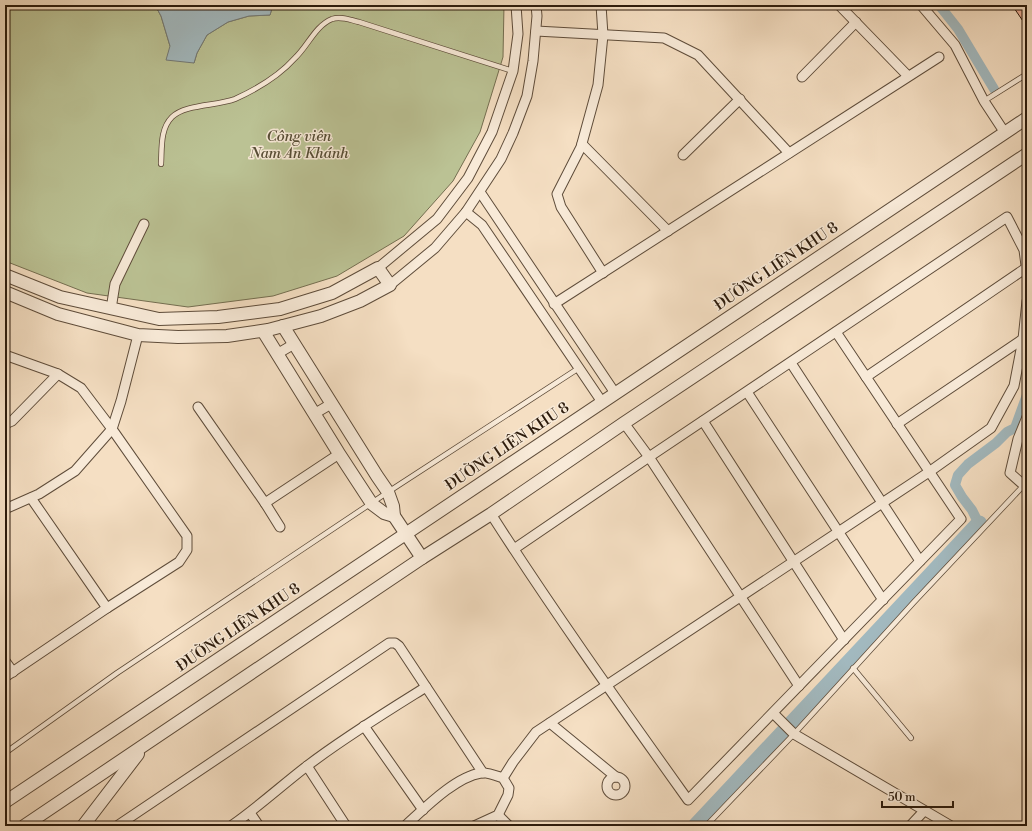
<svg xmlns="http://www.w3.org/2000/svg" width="1032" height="831" viewBox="0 0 1032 831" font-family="'Libre Bodoni',serif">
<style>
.green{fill:#bbc294;stroke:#746e50}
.water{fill:#a2b9bf;stroke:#737a77}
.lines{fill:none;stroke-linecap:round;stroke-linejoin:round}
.canal{stroke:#a2b9bf;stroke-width:10}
.river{stroke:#a2b9bf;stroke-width:17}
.building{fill:#ecae97;stroke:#2c1b0c}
.service-casing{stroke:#5e4c3a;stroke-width:6}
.minor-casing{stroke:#5e4c3a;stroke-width:11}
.tertiary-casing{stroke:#5e4c3a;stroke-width:14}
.service{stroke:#f8ead8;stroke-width:4.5}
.minor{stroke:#f8ead8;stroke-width:9}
.tertiary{stroke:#f8ead8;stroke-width:12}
.labels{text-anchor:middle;stroke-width:3;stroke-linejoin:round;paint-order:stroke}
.park-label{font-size:15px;font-style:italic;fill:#574d35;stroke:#f8ead8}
.street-label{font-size:15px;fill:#2c1b0c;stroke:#f8ead8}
</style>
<rect width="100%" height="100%" fill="#f5dfc3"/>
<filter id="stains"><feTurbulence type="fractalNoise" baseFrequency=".005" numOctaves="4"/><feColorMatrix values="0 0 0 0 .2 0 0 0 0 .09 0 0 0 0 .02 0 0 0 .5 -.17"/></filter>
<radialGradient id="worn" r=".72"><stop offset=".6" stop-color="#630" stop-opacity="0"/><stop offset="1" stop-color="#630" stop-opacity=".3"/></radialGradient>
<path class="green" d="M5 5H155L161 16 170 46 194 63 197 53 207 35 228 22 249 16 270 15 273 5H504L503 57 480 132 453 181 404 236 337 276 273 296 188 307 87 293 5 261Z"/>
<path class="water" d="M155 5H273L270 15 249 16 228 22 207 35 197 53 194 63 166 60 170 46 161 16Z"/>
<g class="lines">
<g class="canal">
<path d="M939 5 958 29 994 89"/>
<path d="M979 524 972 510 962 497 955 485 958 475 968 464 996 443 1007 432 1015 428 1027 395"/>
</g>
<path class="river" d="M696 826 979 524"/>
</g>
<path class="building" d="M1012 5H1027V27Z"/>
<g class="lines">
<g class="service-casing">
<g id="service">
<path d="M984 101 1027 74"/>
<path d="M161 164C162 148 160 129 172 117 185 104 217 106 235 99 257 89 279 76 295 58 308 46 315 26 332 19 341 16 350 20 359 22L513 71"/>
<path d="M853 668 911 738"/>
<path d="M5 753 117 673 388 492 579 368"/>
<path d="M706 826 794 734 914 602 1024 485"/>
</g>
</g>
<g class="minor-casing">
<g id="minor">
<path d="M601 5 603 35 598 85 581 147 557 194 561 207 603 273"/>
<path d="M839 5 908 76"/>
<path d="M921 5 955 45 984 101 1005 133"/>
<path d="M536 31 664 38 698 55 789 153"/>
<path d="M802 77 856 22"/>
<path d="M582 144 668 231"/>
<path d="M683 155 740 99"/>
<path d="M480 192 615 393"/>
<path d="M466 212 482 225 602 402"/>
<path d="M378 268 437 219 468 178 492 132 513 71 518 34 516 5"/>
<path d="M390 285 435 248 466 212 501 159 513 133 527 96 533 61 537 16 536 5"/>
<path d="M554 304 939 57"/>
<path d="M111 309 115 284 144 224"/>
<path d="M277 354 294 344"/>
<path d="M5 355 58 374 81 388 112 429 187 536V550L179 562 107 608 5 677"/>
<path d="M791 363 920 561"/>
<path d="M866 377 1026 268"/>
<path d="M747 392 883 600"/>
<path d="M198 407 265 503 339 454"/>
<path d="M314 414 331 404"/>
<path d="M1027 417 1018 439 1010 473 1027 488"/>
<path d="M703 421 844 640"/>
<path d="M624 423 649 457 799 686"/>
<path d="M5 424 12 421 58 374"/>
<path d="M897 424 1023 339"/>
<path d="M31 498 107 608"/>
<path d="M265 503 280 527"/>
<path d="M5 509 39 494 75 471 112 429 121 401 138 335"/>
<path d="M491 514C553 611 621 706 688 800L961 519 836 332"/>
<path d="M514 549 649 457 1007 217 1024 250 1027 273"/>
<path d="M5 661 13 672"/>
<path d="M773 713 794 734 951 826"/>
<path d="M550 723 616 777"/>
<path d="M364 726 423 810"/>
<path d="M307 766 346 826"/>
<circle cx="616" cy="786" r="9"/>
<path d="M503 778 513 762 536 732 929 472 991 428 1014 386 1023 339 1027 301"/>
<path d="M250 813 259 826"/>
<path d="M498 815 509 826"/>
<path d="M117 826 389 643H395L399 646 483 773"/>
<path d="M231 826C257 808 281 786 307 766 345 737 386 712 426 687"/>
<path d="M405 826C424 809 455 777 481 773 487 772 497 776 503 778L509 788 508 795 498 815 474 826"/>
<path d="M910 826 924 811"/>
</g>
</g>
<g class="tertiary-casing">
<g id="tertiary">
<path d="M5 275 60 297 159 319 218 317 280 309 332 293 378 268 390 285 360 301 321 316 268 330 227 336 178 337 138 335 58 314 5 292"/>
<path d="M283 326 377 476 388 492 393 506 394 516 422 558"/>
<path d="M263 331 338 452 372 504 384 513 394 516"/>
<path d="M5 802 1027 118"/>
<path d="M24 826 422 558 491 514 624 423 1027 154"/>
<path d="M83 826 138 754"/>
</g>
</g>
<use href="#service" class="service"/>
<use href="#minor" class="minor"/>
<use href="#tertiary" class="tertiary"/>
</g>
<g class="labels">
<g class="park-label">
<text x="299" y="141">Công viên<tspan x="299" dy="17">Nam An Khánh</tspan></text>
</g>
<g class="street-label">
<text transform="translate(776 266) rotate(-34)" y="5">ĐƯỜNG LIÊN KHU 8</text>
<text transform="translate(507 446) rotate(-34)" y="5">ĐƯỜNG LIÊN KHU 8</text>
<text transform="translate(238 627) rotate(-34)" y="5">ĐƯỜNG LIÊN KHU 8</text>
</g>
</g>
<rect width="1032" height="831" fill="none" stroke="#f5dfc3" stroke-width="20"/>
<rect x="6" y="6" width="1020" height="819" fill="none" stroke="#2c1b0c" stroke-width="2"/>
<rect x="10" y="10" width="1012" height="811" fill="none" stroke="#2c1b0c"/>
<path d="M882 801v6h71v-6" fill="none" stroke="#2c1b0c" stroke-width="2"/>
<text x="888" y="801" font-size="12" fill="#2c1b0c" stroke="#f8ead8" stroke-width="3" paint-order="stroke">50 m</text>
<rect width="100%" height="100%" filter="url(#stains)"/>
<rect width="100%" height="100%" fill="url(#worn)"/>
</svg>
